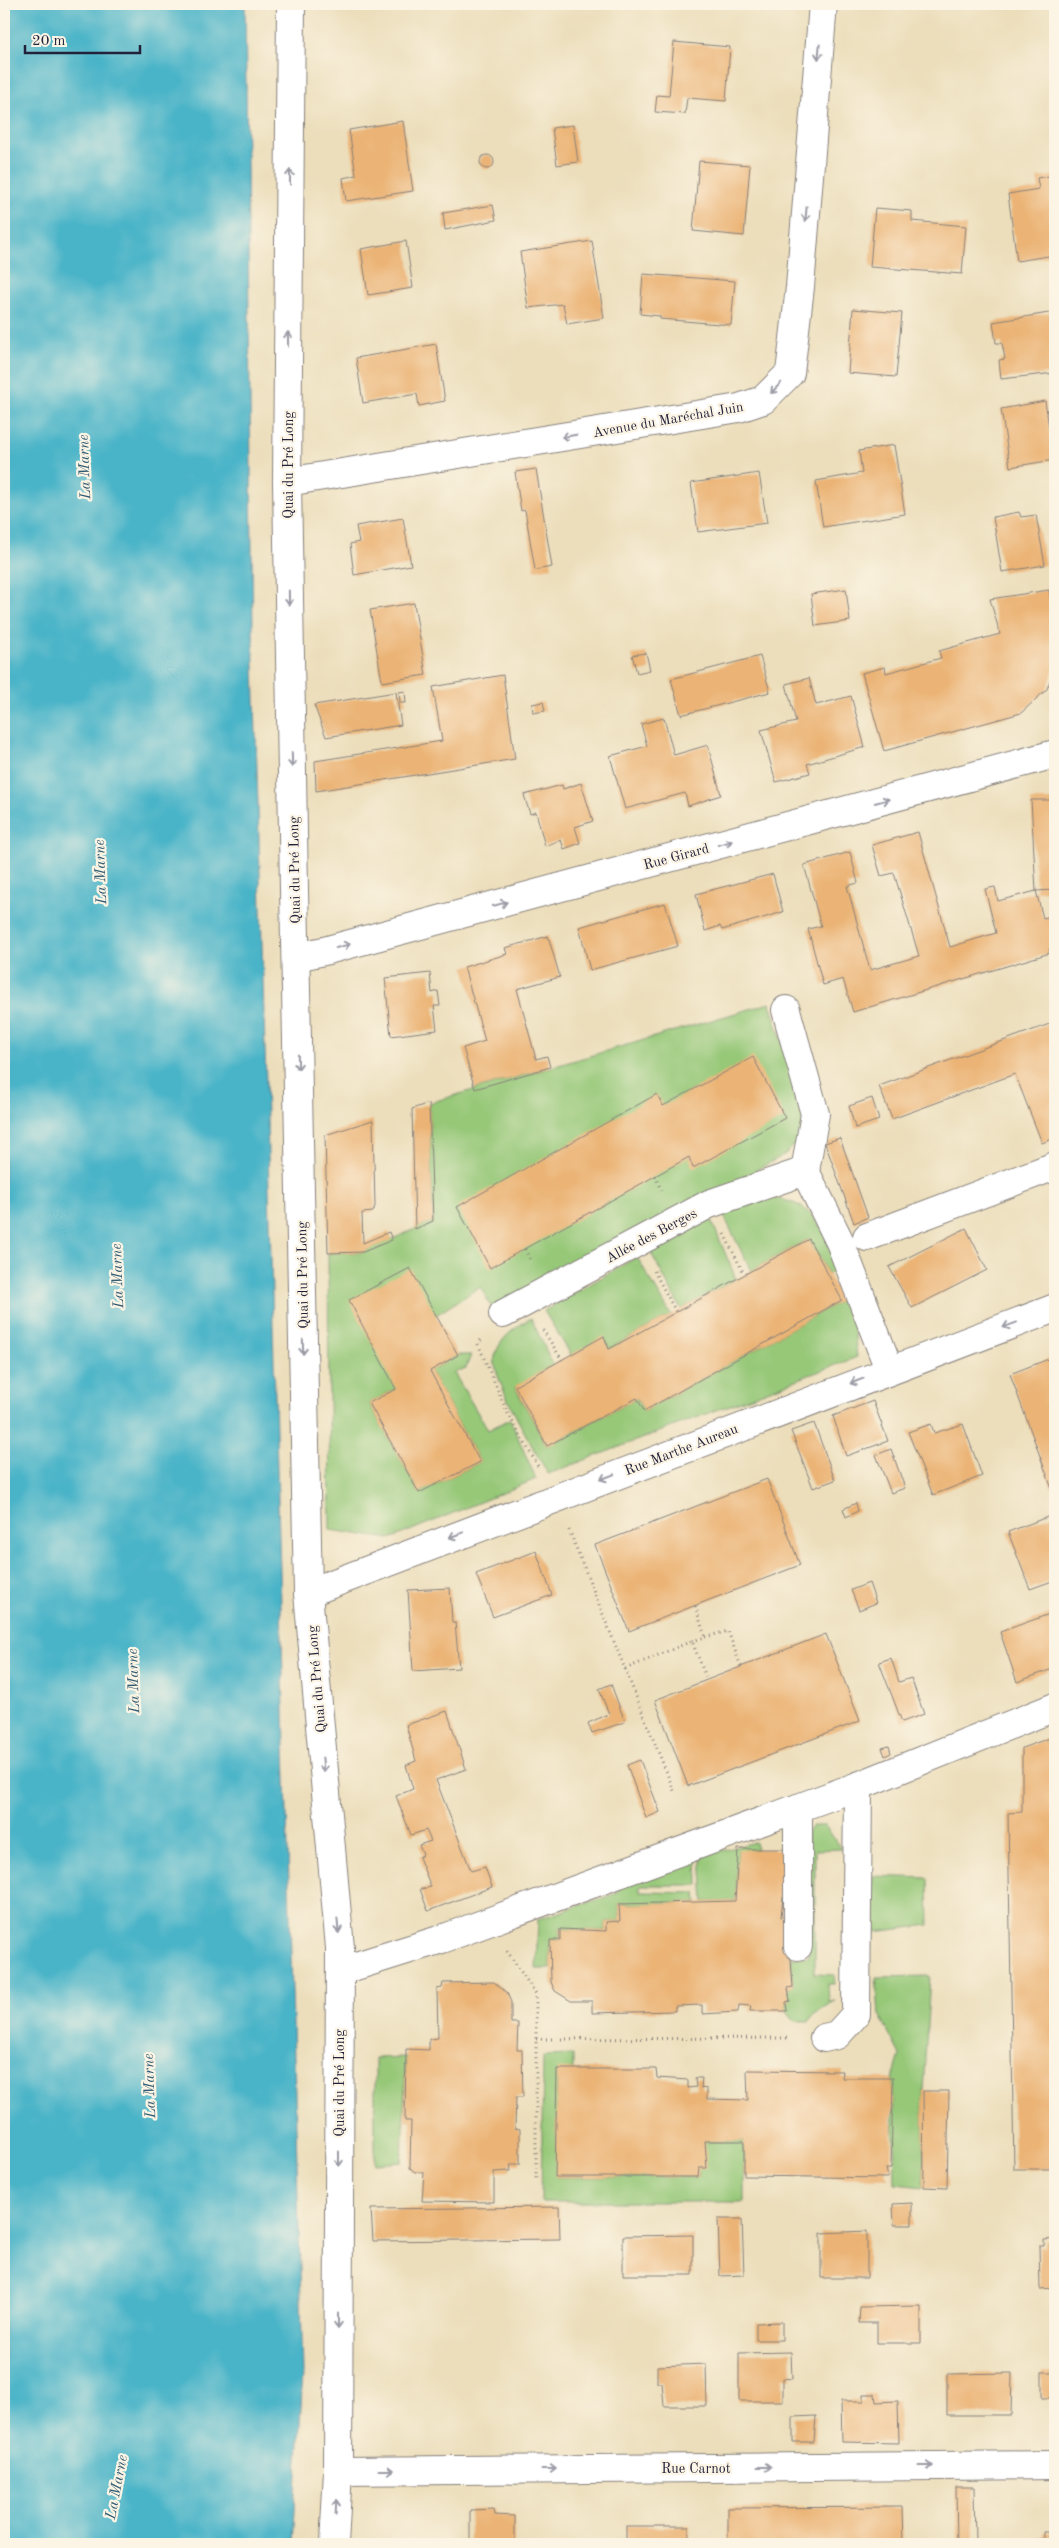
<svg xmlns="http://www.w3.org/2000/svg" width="1059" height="2548" viewBox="0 0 1059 2548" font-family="'Old Standard TT',serif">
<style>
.green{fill:#96c878;stroke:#5c755a}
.water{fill:#4ab4c8;stroke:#366b82}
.building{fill:#ebb375}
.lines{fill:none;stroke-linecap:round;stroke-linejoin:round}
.minor-casing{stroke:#87807b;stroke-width:30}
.path{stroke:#87807b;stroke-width:3;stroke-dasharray:1 4;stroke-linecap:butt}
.minor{stroke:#fff;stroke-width:28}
.oneway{stroke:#9c9ca7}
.labels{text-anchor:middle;stroke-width:4.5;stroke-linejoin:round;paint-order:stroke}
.street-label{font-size:14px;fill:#22223b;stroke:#fcf5e5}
.water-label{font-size:15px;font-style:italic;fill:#325c73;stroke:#fcf5e5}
</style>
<rect width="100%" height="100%" fill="#fcf5e5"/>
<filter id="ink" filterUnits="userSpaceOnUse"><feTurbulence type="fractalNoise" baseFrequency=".02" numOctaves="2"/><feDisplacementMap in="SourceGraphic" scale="10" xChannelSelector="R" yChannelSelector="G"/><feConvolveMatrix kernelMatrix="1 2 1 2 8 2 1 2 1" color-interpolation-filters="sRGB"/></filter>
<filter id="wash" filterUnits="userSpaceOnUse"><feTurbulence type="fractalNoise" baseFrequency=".0096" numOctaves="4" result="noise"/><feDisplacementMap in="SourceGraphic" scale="20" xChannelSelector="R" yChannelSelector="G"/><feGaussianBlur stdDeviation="1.12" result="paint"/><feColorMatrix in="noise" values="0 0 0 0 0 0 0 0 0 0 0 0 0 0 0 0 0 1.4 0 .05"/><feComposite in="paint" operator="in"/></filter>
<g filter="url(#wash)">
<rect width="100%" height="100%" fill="#ecdebb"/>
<g class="green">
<path d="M770 1003 804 1112 803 1137 784 1155 495 1312 480 1287 436 1315 396 1389 369 1403 419 1493 480 1462 430 1371 458 1355H471L466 1368 454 1373 488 1430 510 1419 536 1479 390 1539 330 1530 328 1253 363 1252 433 1221 429 1103Z"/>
<path d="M764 1198C815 1198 823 1230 842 1269L828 1274 809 1239 751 1271 721 1210Z"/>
<path d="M711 1219 736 1279 681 1309 651 1253Z"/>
<path d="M637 1257 671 1315 609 1349 604 1337 571 1355 544 1311Z"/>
<path d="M842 1300 853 1319 857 1357 548 1474C536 1452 490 1377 495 1356 500 1337 515 1328 531 1318L553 1365 515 1387 547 1446 637 1398 644 1411Z"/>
<path d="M812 1826H825L842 1849 815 1850V1974L835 1975 834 1984H828L829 2002 835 2001 813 2015 809 2022 795 2021 787 2011 786 2002 790 2001 788 1988 793 1986 791 1957H809L807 1832Z"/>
<path d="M755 1842 757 1849 738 1850 735 1901 704 1902 701 1856Z"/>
<path d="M697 1855 698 1885H640V1892L696 1893 697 1902 619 1904 620 1921 606 1922V1931L560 1929V1940H550V1969H536L538 1919 618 1893 619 1885Z"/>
<path d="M872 1876 928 1878 929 1925 875 1932Z"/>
<path d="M930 1976 923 2091 924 2187 895 2184 893 2078 900 2055 879 2014 876 1977Z"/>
<path d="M573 2055V2069L557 2070 556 2177H698L705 2141H744V2202H541L543 2056Z"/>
<path d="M406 2057 402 2162 375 2164V2058Z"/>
</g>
<path class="water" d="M4 4H245L253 630 303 2372 293 2544H4Z"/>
<g id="blocks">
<g class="building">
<path d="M674 42 730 47 726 101 687 98 685 114 655 112 657 95 669 96Z"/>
<path d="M403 121 413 191 346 201 343 178 356 175 349 130Z"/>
<path d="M573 125 578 162 557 165 552 128Z"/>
<circle cx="487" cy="162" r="7"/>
<path d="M699 161 750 165 744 236 693 231Z"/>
<path d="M1055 175V255L1017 261 1008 194 1039 189 1037 178Z"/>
<path d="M493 205 496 220 445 230 443 213Z"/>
<path d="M875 208 912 211V221L966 226 962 274 870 267Z"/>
<path d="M406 241 413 288 368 295 361 249Z"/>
<path d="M592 241 604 318 567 324 563 304 528 308 520 252Z"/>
<path d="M643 274 735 281 731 325 660 319V316L640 314Z"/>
<path d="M853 309 902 313 896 377 848 373Z"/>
<path d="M1055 312V373L1001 379 999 360 1005 359 1002 343H996L993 322Z"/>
<path d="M436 344 445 401 419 406 417 394 363 403 356 358Z"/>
<path d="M1045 401 1054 460 1010 467 1001 409Z"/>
<path d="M894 445 905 514 823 527 816 481 862 473 859 451Z"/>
<path d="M536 469 552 567 535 570 525 510 521 511 515 472Z"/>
<path d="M759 473 767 523 698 532 691 483Z"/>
<path d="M1019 512 1021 517 1036 515 1045 565 1002 572 993 517Z"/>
<path d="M403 518 411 565 354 575 350 544 359 542 356 526Z"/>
<path d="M846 589 850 621 815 626 811 594Z"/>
<path d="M1049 590 1055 629V667L1047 689 1021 713 884 751 862 673 885 667 886 673 941 658 939 651 1000 634 990 599Z"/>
<path d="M414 603 426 675 382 682 370 610Z"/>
<path d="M646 653 650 670 637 673 632 655Z"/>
<path d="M760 656 770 692 681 715 671 679Z"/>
<path d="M503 675 515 759 316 791 315 761 442 741 433 687Z"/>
<path d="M809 678 816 705 851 696 865 747 807 764 810 773 776 782 761 730 796 722 786 684Z"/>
<path d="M405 691 406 703H400L399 692Z"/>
<path d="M396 692 401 725 326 737 314 705Z"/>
<path d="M543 702 545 711 533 713 532 704Z"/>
<path d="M664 718 674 755 708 745 721 795 688 806 685 793 625 809 610 756 647 746 641 724Z"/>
<path d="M581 783 593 821 575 827 580 843 564 849 561 840 545 846 536 812 530 814 524 795 562 785 563 789Z"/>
<path d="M1031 800H1055V890L1036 891Z"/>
<path d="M918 832 950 947 996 933 985 889 995 887 998 901 1036 891 1043 918 1055 915V948L1049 949 1050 953 853 1012 843 979 823 985 808 929 821 926 804 865 850 852 858 883 847 886 870 970 919 956 894 873 881 876 872 845Z"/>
<path d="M773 874 783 912 722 930 720 926 705 931 696 894Z"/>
<path d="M665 903 678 946 590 970 579 927Z"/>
<path d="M548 936 560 977 517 989 536 1059 547 1056 550 1067 475 1089 463 1048 485 1041 464 967 507 954 505 948Z"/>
<path d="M430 973 432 993 438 991 440 1006H434L437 1030 391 1036 385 978Z"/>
<path d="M1055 1022V1138L1042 1143 1015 1074 892 1119 879 1086Z"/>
<path d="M753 1057 785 1118 693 1168 689 1157 490 1268 457 1207 657 1094 663 1106Z"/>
<path d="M872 1098 879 1120 855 1128 849 1106Z"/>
<path d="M429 1103 433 1221 415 1229 412 1109Z"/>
<path d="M373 1120 375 1206 373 1212 362 1213 363 1243 389 1232 392 1240 363 1252 328 1253 325 1135Z"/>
<path d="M840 1138 868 1217 854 1223 825 1143Z"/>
<path d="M966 1228 987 1270 912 1308 889 1267Z"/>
<path d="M809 1239 842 1300 644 1411 637 1398 547 1446 515 1386 604 1336 609 1349Z"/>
<path d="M410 1268 458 1355 430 1371 480 1462 419 1493 369 1403 396 1389 349 1300Z"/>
<path d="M1051 1358 1055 1370V1488L1052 1489 1010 1374Z"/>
<path d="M873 1401 888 1441 846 1456 833 1416Z"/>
<path d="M814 1423 835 1480 813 1488 791 1431Z"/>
<path d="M931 1424 934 1433 963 1424 982 1476 933 1495 908 1432Z"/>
<path d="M891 1449 905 1488 891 1493 876 1455Z"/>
<path d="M767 1479 800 1565 629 1631 595 1545Z"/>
<path d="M856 1503 858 1511 846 1517 843 1509Z"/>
<path d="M1055 1514V1568L1053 1569 1055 1580 1030 1589 1008 1532Z"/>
<path d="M536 1551 552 1595 493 1617 476 1574Z"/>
<path d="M869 1583 876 1603 859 1610 851 1590Z"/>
<path d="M450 1588 452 1622H455L459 1668 413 1671 408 1590Z"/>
<path d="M1055 1612V1668L1017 1682 1000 1632Z"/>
<path d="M826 1634 860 1721 688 1786 655 1700Z"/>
<path d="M891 1658 899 1682 911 1678 924 1714 902 1722 879 1662Z"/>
<path d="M611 1684 625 1722 592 1733 588 1723 609 1714 599 1689Z"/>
<path d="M447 1711 466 1769 436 1780 471 1871 485 1867 492 1887 428 1911 420 1889 431 1887 419 1857 423 1855 419 1845 431 1841 426 1830 411 1835 396 1796 413 1789 406 1765 416 1761 406 1725Z"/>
<path d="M1055 1736V2169H1014L1008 1813 1022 1812V1748Z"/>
<path d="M889 1746 891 1753 885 1756 882 1748Z"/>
<path d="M640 1760 660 1812 646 1818 627 1765Z"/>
<path d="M738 1849H787L789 1896 783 1897 781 1917H788L793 1987 788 1988 790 2001 786 2002 787 2011H750L751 2006 739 2005 738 2012 702 2014V2005L675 2006V2011L592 2013V2001H571L555 1991 551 1982 550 1940H560V1929L606 1931V1922L620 1921 619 1904 735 1901Z"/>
<path d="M494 1982 507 1993 511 2002V2023H518L517 2050H522L523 2097H516L515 2128 520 2129V2164H511L510 2171 494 2172V2202L422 2201 424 2172H415L410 2168 411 2121H405L406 2049 429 2050V2039L438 2038 437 1989 442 1988 443 1983Z"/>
<path d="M557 2069H656L657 2078 688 2080V2088L696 2087 695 2078H702L701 2088 707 2089V2099L748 2100 747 2070 843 2071 842 2078H893L891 2168H886L888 2178 744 2176V2141H705L707 2168H699L698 2177H555Z"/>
<path d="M923 2091H949L947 2188 924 2187Z"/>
<path d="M912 2203V2225H894L893 2204Z"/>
<path d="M559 2207 560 2239 373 2241 371 2209Z"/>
<path d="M718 2219H742L744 2275 720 2276Z"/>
<path d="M867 2231V2278H821V2233Z"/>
<path d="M693 2235V2275H623V2236Z"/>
<path d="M1055 2239V2288L1040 2289 1039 2246H1044V2240Z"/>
<path d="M921 2306V2343H877V2323H859L860 2307Z"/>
<path d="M782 2322V2340H756V2323Z"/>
<path d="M791 2352 792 2379 783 2378V2401H739V2353Z"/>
<path d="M706 2364 707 2406H664L662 2383H657V2366Z"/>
<rect x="1042" y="2372" width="13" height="26"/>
<path d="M1012 2373 1011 2415H947V2374Z"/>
<path d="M864 2394H875L876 2402 898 2401 899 2443 842 2442 841 2401H864Z"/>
<path d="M816 2416 814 2442H793V2417Z"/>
<path d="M956 2487H974L975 2541 1044 2540V2532H1055V2544H957Z"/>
<path d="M902 2507 903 2544H728V2508Z"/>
<path d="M494 2509 495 2515 515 2516V2544H470V2510Z"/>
<rect x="626" y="2526" width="63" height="18"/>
</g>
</g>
</g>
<g filter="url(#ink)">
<use href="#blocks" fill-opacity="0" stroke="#87807b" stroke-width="1"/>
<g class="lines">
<g class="minor-casing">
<g id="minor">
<path d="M291 4 287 482 294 890 308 1593 340 1948 338 2471 334 2544"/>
<path d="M287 482 739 408 763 400 790 373 800 287 823 4"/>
<path d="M296 957 324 951 1055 754"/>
<path d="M786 1010 815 1114 805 1171"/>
<path d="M867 1237 1055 1166"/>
<path d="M503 1314 709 1204 805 1171 840 1242 889 1369"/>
<path d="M308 1593 1055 1308"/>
<path d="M858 1786 1055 1707"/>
<path d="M798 1808 858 1786 856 2014 837 2035 824 2038"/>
<path d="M340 1971 442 1939 798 1808V1946"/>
<path d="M338 2471 1055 2465"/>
</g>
</g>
<g class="path">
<path d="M655 1176 662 1192"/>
<path d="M724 1234 744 1274"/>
<path d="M525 1249 531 1262"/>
<path d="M654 1271 676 1312"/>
<path d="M543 1330 562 1360"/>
<path d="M481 1340 478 1344 507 1412 539 1468"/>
<path d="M569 1530 625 1669 692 1641 707 1680"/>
<path d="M705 1637 728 1631 741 1667"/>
<path d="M692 1641 705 1637 695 1605"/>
<path d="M625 1669 674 1791"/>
<path d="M507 1951 536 1994V2180"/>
<path d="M536 2039 791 2038"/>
</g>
<use href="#minor" class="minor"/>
</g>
<defs><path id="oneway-shaft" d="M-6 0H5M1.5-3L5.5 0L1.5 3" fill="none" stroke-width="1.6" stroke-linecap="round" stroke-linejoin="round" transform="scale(1.25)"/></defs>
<g class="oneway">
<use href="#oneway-shaft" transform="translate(819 52) rotate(95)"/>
<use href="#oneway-shaft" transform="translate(290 177) rotate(-90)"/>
<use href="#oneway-shaft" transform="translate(806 214) rotate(95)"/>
<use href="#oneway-shaft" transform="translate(288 339) rotate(-90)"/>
<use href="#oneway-shaft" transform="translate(776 388) rotate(134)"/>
<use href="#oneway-shaft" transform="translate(569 436) rotate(171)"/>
<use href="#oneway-shaft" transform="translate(289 598) rotate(89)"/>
<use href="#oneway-shaft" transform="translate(292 760) rotate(89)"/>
<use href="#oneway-shaft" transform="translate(882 801) rotate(-15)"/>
<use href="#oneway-shaft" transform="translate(725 843) rotate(-15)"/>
<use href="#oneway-shaft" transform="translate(500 904) rotate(-15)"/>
<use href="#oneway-shaft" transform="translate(343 946) rotate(-15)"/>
<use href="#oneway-shaft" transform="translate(298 1062) rotate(89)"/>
<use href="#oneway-shaft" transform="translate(1010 1325) rotate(160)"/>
<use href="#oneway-shaft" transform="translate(303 1347) rotate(89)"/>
<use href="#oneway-shaft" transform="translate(857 1381) rotate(159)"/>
<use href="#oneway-shaft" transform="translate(607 1477) rotate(159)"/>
<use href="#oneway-shaft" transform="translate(456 1535) rotate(159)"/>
<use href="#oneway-shaft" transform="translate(323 1765) rotate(85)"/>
<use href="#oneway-shaft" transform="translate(338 1926) rotate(85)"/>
<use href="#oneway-shaft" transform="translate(339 2159) rotate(90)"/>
<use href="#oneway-shaft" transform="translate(338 2321) rotate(90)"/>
<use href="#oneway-shaft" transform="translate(926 2466)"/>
<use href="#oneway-shaft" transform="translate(764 2467)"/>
<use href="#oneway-shaft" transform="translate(549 2469)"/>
<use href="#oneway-shaft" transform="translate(386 2470)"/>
<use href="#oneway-shaft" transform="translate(336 2507) rotate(-87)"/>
</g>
</g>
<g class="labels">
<g class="street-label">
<text transform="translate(668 419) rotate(-10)" y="5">Avenue du Maréchal Juin</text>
<text transform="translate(288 465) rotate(-90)" y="5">Quai du Pré Long</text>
<text transform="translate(676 856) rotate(-15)" y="5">Rue Girard</text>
<text transform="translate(294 870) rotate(-91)" y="5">Quai du Pré Long</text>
<text transform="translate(651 1235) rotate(-28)" y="5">Allée des Berges</text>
<text transform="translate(302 1275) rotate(-91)" y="5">Quai du Pré Long</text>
<text transform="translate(681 1449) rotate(-21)" y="5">Rue Marthe Aureau</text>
<text transform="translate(316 1679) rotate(-95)" y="5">Quai du Pré Long</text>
<text transform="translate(339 2083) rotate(-90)" y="5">Quai du Pré Long</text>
<text x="696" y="2473">Rue Carnot</text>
</g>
<g class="water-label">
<text transform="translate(84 467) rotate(-92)" y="5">La Marne</text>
<text transform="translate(100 872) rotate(-92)" y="5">La Marne</text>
<text transform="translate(117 1276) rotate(-92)" y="5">La Marne</text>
<text transform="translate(133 1681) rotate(-92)" y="5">La Marne</text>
<text transform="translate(149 2086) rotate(-92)" y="5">La Marne</text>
<text transform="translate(116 2487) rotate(-79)" y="5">La Marne</text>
</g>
</g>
<rect width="1059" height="2548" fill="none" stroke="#fcf5e5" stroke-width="20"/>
<path d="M25 45v8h115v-8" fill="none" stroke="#22223b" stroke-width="2.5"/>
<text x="32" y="45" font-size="15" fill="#22223b" stroke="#fcf5e5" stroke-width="4" paint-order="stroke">20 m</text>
</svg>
